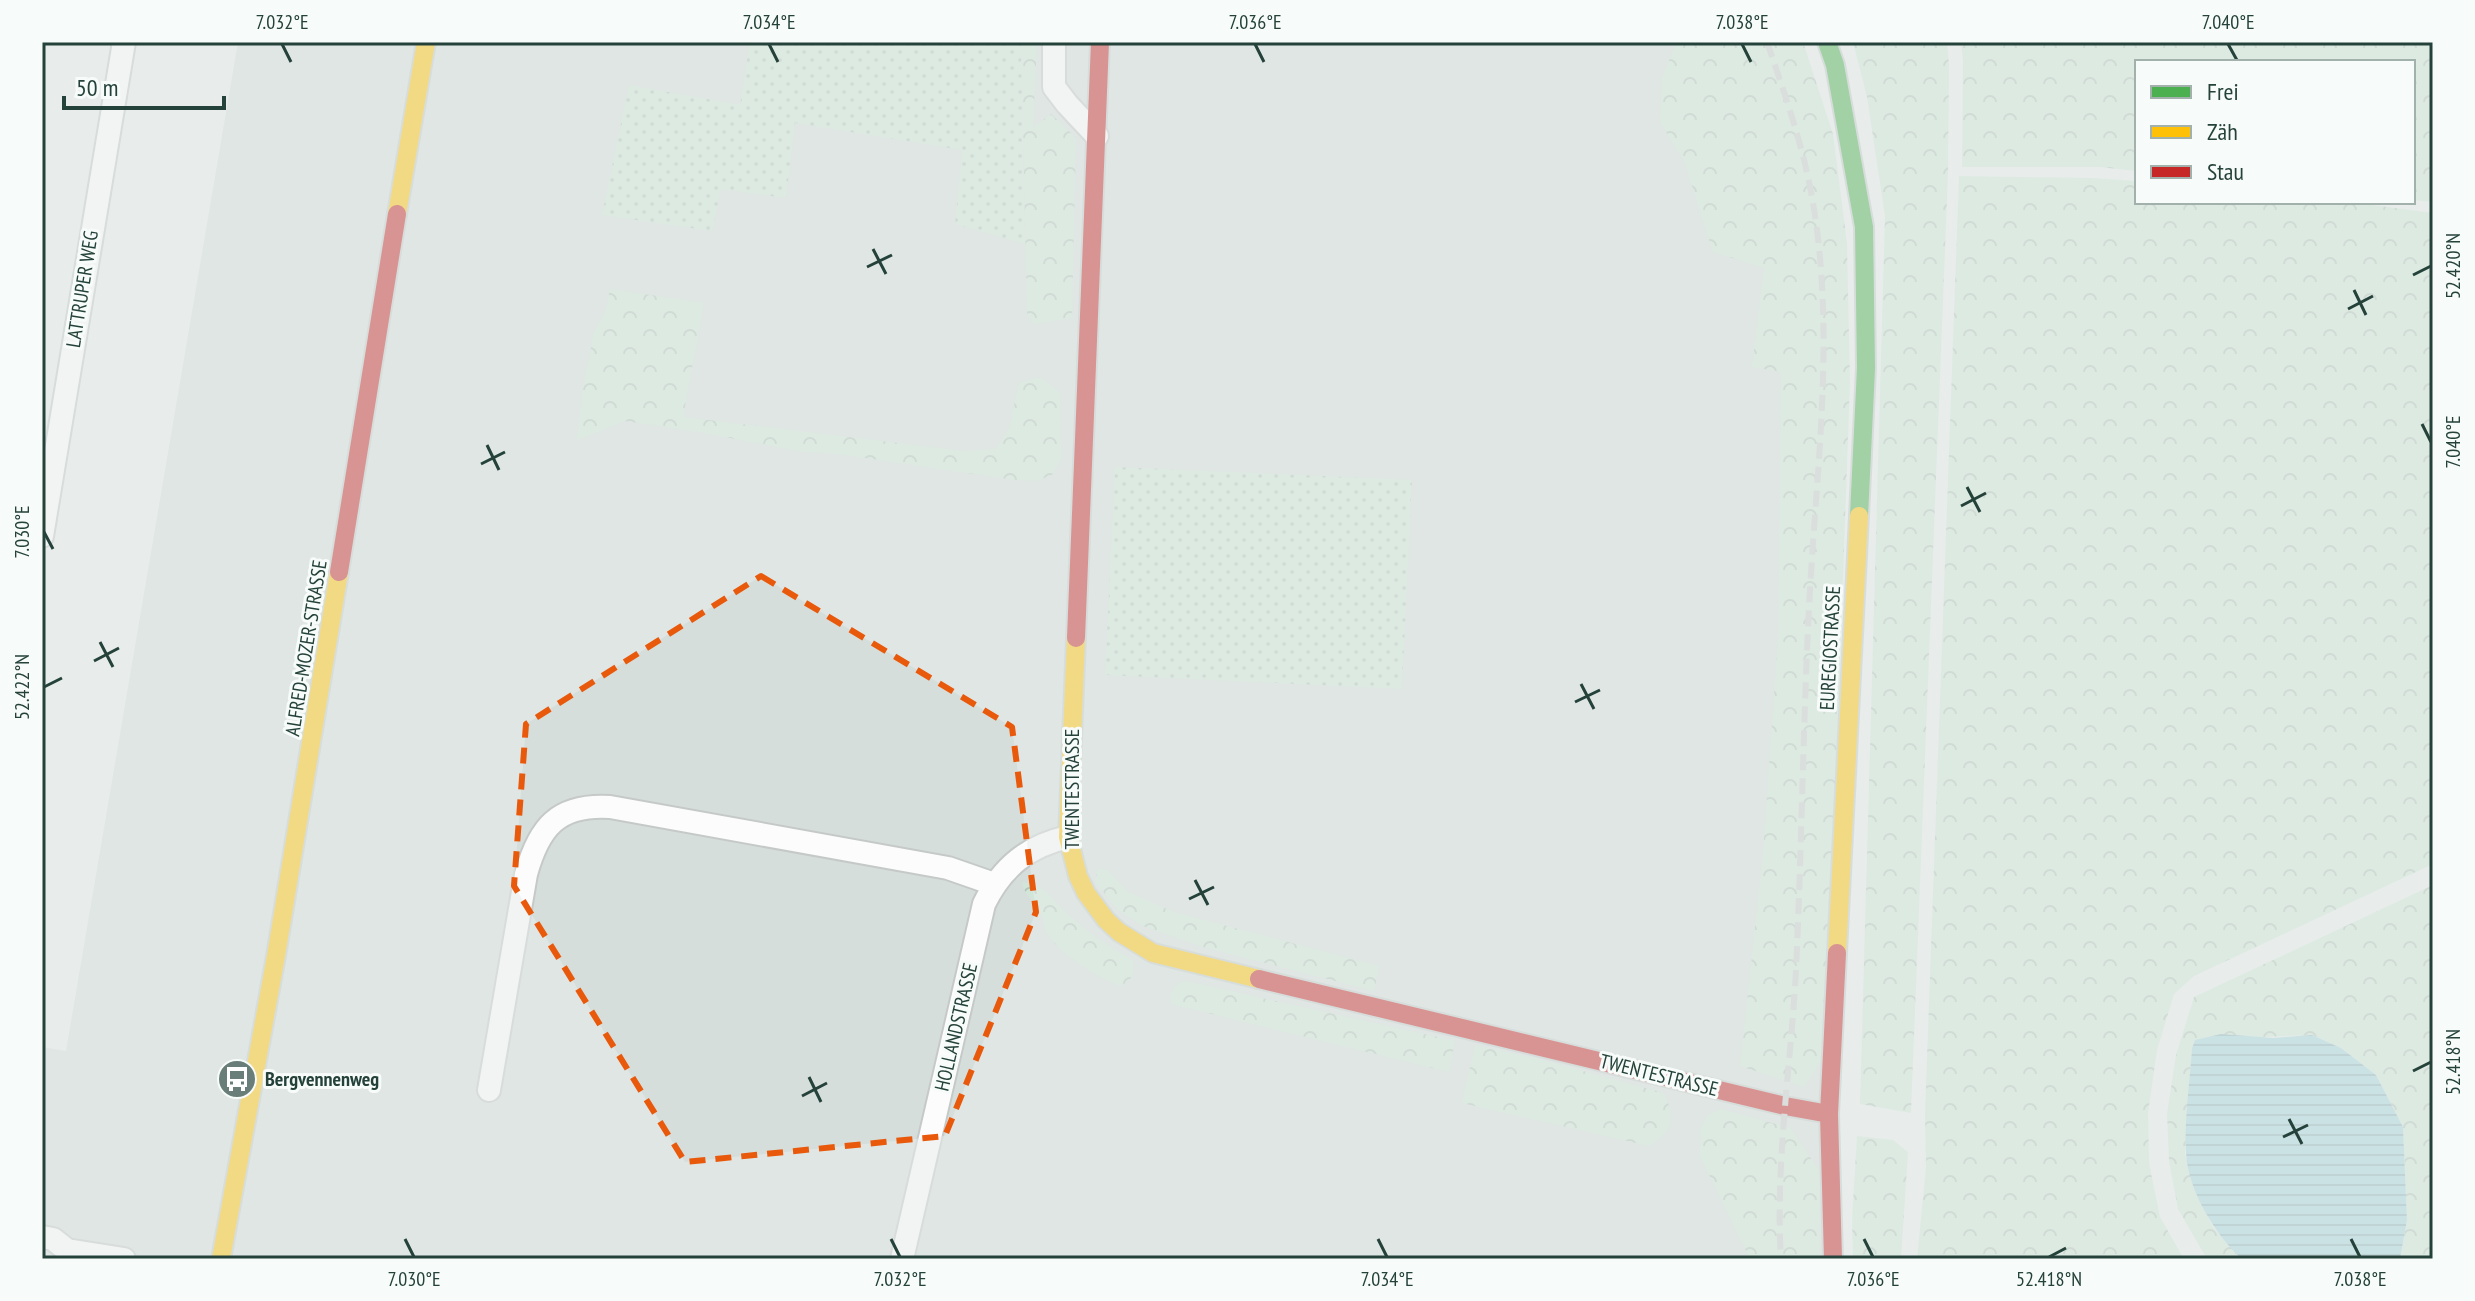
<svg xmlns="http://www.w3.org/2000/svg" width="2475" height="1301" viewBox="0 0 2475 1301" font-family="'PT Sans Narrow',sans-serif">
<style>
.built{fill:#d6dedb}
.grass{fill:url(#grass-dots)}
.forest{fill:url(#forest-crowns)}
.water{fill:url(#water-rules)}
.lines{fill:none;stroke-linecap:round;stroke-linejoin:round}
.street-casing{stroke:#c5cac8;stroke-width:26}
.fast-casing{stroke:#c3cbc8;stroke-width:22}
.slow-casing{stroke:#c3cbc8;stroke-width:22}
.jam-casing{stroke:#c3cbc8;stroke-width:22}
.street{stroke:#fcfcfc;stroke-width:22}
.fast{stroke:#4caf50;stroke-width:18}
.slow{stroke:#ffc107;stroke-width:18}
.jam{stroke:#c62828;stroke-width:18}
.rail{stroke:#c9cdcc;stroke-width:6;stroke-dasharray:16 8;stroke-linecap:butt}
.marked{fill:none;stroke:#e8590c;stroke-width:6;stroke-dasharray:16 10;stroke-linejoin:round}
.ticks{fill:none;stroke:#24423a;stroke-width:3}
.labels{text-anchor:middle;stroke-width:6;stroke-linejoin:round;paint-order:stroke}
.street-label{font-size:20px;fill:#24423a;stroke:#f7fbf9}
.poi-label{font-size:20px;font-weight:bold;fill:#24423a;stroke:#f7fbf9;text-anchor:start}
.neatline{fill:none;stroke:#24423a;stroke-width:3}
.ticks-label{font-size:20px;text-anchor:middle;fill:#24423a}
</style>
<defs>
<pattern id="grass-dots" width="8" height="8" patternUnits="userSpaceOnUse" patternTransform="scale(2)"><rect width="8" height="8" fill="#d1e6d8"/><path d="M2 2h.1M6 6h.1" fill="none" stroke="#b3c6ba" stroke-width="1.8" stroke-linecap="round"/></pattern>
<pattern id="forest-crowns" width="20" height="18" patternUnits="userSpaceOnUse" patternTransform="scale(2)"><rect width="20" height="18" fill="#d1e6d8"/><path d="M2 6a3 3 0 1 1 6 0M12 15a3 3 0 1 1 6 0" fill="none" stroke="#b3c6ba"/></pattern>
<pattern id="water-rules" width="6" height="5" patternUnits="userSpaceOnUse" patternTransform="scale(2)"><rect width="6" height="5" fill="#a9d4db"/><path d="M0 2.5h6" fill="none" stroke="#91b7bd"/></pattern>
</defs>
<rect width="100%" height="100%" fill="#e8edeb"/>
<path class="built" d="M238 42H1760L1802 176 1835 1259H42V1047L66 1051Z"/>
<g class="grass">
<path d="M750 42H1021L1025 244 955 224 962 150 795 123 786 198 721 189 712 231 602 215 629 85 740 105Z"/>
<path d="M1115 467 1412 480 1402 689 1105 675Z"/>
</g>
<g class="forest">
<path d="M1021 42H1037L1033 128 1051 114 1076 138 1072 318 1034 324 1027 314Z"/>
<path d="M1677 42H1803L1833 134 1847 243 1850 382 1826 1054 1804 1087 1740 1066 1763 853 1778 638 1781 372 1752 367 1764 268 1713 252 1684 161 1660 122 1662 77Z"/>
<path d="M1853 42H1947L1949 65 1948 174 1911 1113 1860 1104 1885 216 1867 97Z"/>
<path d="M1961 42H2433V202L2413 200V62H2137V171L2099 167H1962L1963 61Z"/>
<path d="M1959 176 2092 178 2137 181V202H2350L2433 213V864L2194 976 2174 994 2157 1050 2148 1113 2149 1163 2160 1217 2184 1259H1917L1926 1167 1925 1113Z"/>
<path d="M610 289 704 303 683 417 964 451 996 449 1009 429 1019 383 1041 377 1060 393 1061 458 1053 474 1038 481 1015 480 838 454 798 451 699 432 625 421 577 440 582 395 594 332 605 313Z"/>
<path d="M1098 868 1108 871 1128 892 1174 912 1379 966 1374 991 1203 947 1143 926 1118 910 1095 882Z"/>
<path d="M1022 882C1048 886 1052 901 1071 917 1090 934 1111 948 1133 960 1134 974 1133 980 1120 986 1097 976 1057 954 1046 931 1043 925 1043 918 1041 913 1036 900 1024 896 1022 882Z"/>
<path d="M2433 885V1259H2400L2407 1220 2403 1127 2376 1075 2341 1048 2312 1035 2195 1040 2192 1048 2185 1154 2200 1201 2213 1227 2242 1259H2207L2178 1209 2169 1161 2167 1114 2176 1055 2194 997Z"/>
<path d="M1186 981 1455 1041 1449 1072 1171 1004 1170 994 1178 984Z"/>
<path d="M1475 1045 1550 1062 1664 1093C1676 1119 1673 1130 1649 1146L1462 1103Z"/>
<path d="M1721 1109 1790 1128 1820 1172 1819 1259H1750L1700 1156 1701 1128 1708 1115Z"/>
<path d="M1857 1136 1893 1140 1908 1152 1901 1259H1853L1852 1220Z"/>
</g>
<path class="water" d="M2221 1034 2273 1038 2312 1035 2341 1048 2376 1075 2403 1127 2407 1220 2400 1259H2242C2215 1235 2188 1190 2186 1153 2184 1121 2190 1081 2192 1048L2195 1040Z"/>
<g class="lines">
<g class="street-casing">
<g id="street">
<path d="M1054 42V87L1067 104 1097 136"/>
<path d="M42 536 124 42"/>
<path d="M489 1090 526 874C539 827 558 804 610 807L948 868 994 884"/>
<path d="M42 1237 53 1239 67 1250 124 1259"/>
<path d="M902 1259 984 904C1002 867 1028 846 1068 837"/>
</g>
</g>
<g class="fast-casing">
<path id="fast" d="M1827 42 1835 65 1864 227 1866 368 1859 516"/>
</g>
<g class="slow-casing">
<g id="slow">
<path d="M397 214 426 42"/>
<path d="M1076 638 1068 837 1078 876 1086 893 1106 920 1119 932 1153 953 1259 979"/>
<path d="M1837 953 1859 516"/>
<path d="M221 1259 276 956 339 572"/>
</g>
</g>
<g class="jam-casing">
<g id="jam">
<path d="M339 572 397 214"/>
<path d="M1076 638 1100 42"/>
<path d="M1259 979 1785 1106 1829 1114"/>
<path d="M1833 1259 1829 1114 1837 953"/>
</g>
</g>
<use href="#street" class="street"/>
<use href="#fast" class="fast"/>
<use href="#slow" class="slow"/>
<use href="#jam" class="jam"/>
<path class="rail" d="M1767 42C1782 86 1798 131 1808 177 1837 313 1818 452 1810 589 1803 716 1802 843 1796 970 1791 1066 1775 1162 1781 1259"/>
</g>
<path d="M0 0H2475V1301H0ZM761 576 1012 727 1036 912 945 1136 685 1162 514 886 526 724Z" fill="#e8edeb" fill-opacity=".55" fill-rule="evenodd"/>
<path class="marked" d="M761 576 1012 727 1036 912 945 1136 685 1162 514 886 526 724Z"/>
<path class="ticks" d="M282 44 291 62M769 44 778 62M1255 44 1264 62M1742 44 1751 62M2228 44 2238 62M873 249 886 274M867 267 892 255M2413 275 2431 266M2354 290 2366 315M2348 309 2373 296M2422 424 2431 442M487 445 499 470M481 464 505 452M1967 487 1980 512M1961 506 1986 493M44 532 53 549M100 642 113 667M94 661 119 648M1581 684 1594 709M44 687 62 678M1575 702 1600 690M1195 880 1208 905M1189 899 1214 887M2413 1071 2431 1062M809 1077 821 1102M802 1096 827 1083M2289 1119 2302 1144M2283 1137 2308 1125M405 1239 414 1257M891 1239 900 1257M1378 1239 1387 1257M1864 1239 1873 1257M2351 1239 2360 1257M2049 1257 2066 1248"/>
<defs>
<g id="bus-disc" transform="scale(2)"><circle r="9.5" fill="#697e78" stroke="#f7fbf9"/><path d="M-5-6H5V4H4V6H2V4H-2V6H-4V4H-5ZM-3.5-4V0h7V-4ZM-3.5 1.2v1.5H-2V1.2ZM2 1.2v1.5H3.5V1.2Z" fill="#fff"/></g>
</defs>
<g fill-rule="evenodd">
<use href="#bus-disc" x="237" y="1079"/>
</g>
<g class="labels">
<g class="street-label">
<text transform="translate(82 289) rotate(-81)" y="7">LATTRUPER WEG</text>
<text transform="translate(306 648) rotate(-81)" y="7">ALFRED-MOZER-STRASSE</text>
<text transform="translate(1830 648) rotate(-87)" y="7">EUREGIOSTRASSE</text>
<text transform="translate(1072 789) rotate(-90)" y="7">TWENTESTRASSE</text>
<text transform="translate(956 1027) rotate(-77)" y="7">HOLLANDSTRASSE</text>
<text transform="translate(1659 1075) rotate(14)" y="7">TWENTESTRASSE</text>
</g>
<g class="poi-label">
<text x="265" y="1086">Bergvennenweg</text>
</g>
</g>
<rect width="2475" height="1301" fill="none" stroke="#f7fbf9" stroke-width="88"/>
<rect x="2135" y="60" width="280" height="144" fill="#f7fbf9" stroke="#a3b1ad" stroke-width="2"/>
<rect x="2151" y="86" width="40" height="12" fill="#4caf50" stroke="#a3b1ad" stroke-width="2"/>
<text x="2207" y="100" font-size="24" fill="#24423a">Frei</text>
<rect x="2151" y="126" width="40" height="12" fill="#ffc107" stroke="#a3b1ad" stroke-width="2"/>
<text x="2207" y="140" font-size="24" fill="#24423a">Zäh</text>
<rect x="2151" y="166" width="40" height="12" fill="#c62828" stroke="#a3b1ad" stroke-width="2"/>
<text x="2207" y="180" font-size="24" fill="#24423a">Stau</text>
<path d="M64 96v12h160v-12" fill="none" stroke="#24423a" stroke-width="4"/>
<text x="76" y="96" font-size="24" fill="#24423a" stroke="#f7fbf9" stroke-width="6" paint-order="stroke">50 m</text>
<rect x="44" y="44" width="2387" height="1213" class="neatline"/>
<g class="ticks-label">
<text x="282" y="29">7.032°E</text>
<text x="769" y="29">7.034°E</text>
<text x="1255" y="29">7.036°E</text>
<text x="1742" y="29">7.038°E</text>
<text x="2228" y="29">7.040°E</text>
<text transform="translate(2453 266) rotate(-90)" y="7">52.420°N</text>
<text transform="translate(2453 442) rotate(-90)" y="7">7.040°E</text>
<text transform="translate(22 532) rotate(-90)" y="7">7.030°E</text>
<text transform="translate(22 687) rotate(-90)" y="7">52.422°N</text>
<text transform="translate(2453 1062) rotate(-90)" y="7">52.418°N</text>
<text x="414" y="1286">7.030°E</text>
<text x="900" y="1286">7.032°E</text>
<text x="1387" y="1286">7.034°E</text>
<text x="1873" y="1286">7.036°E</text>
<text x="2049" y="1286">52.418°N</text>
<text x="2360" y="1286">7.038°E</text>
</g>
</svg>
